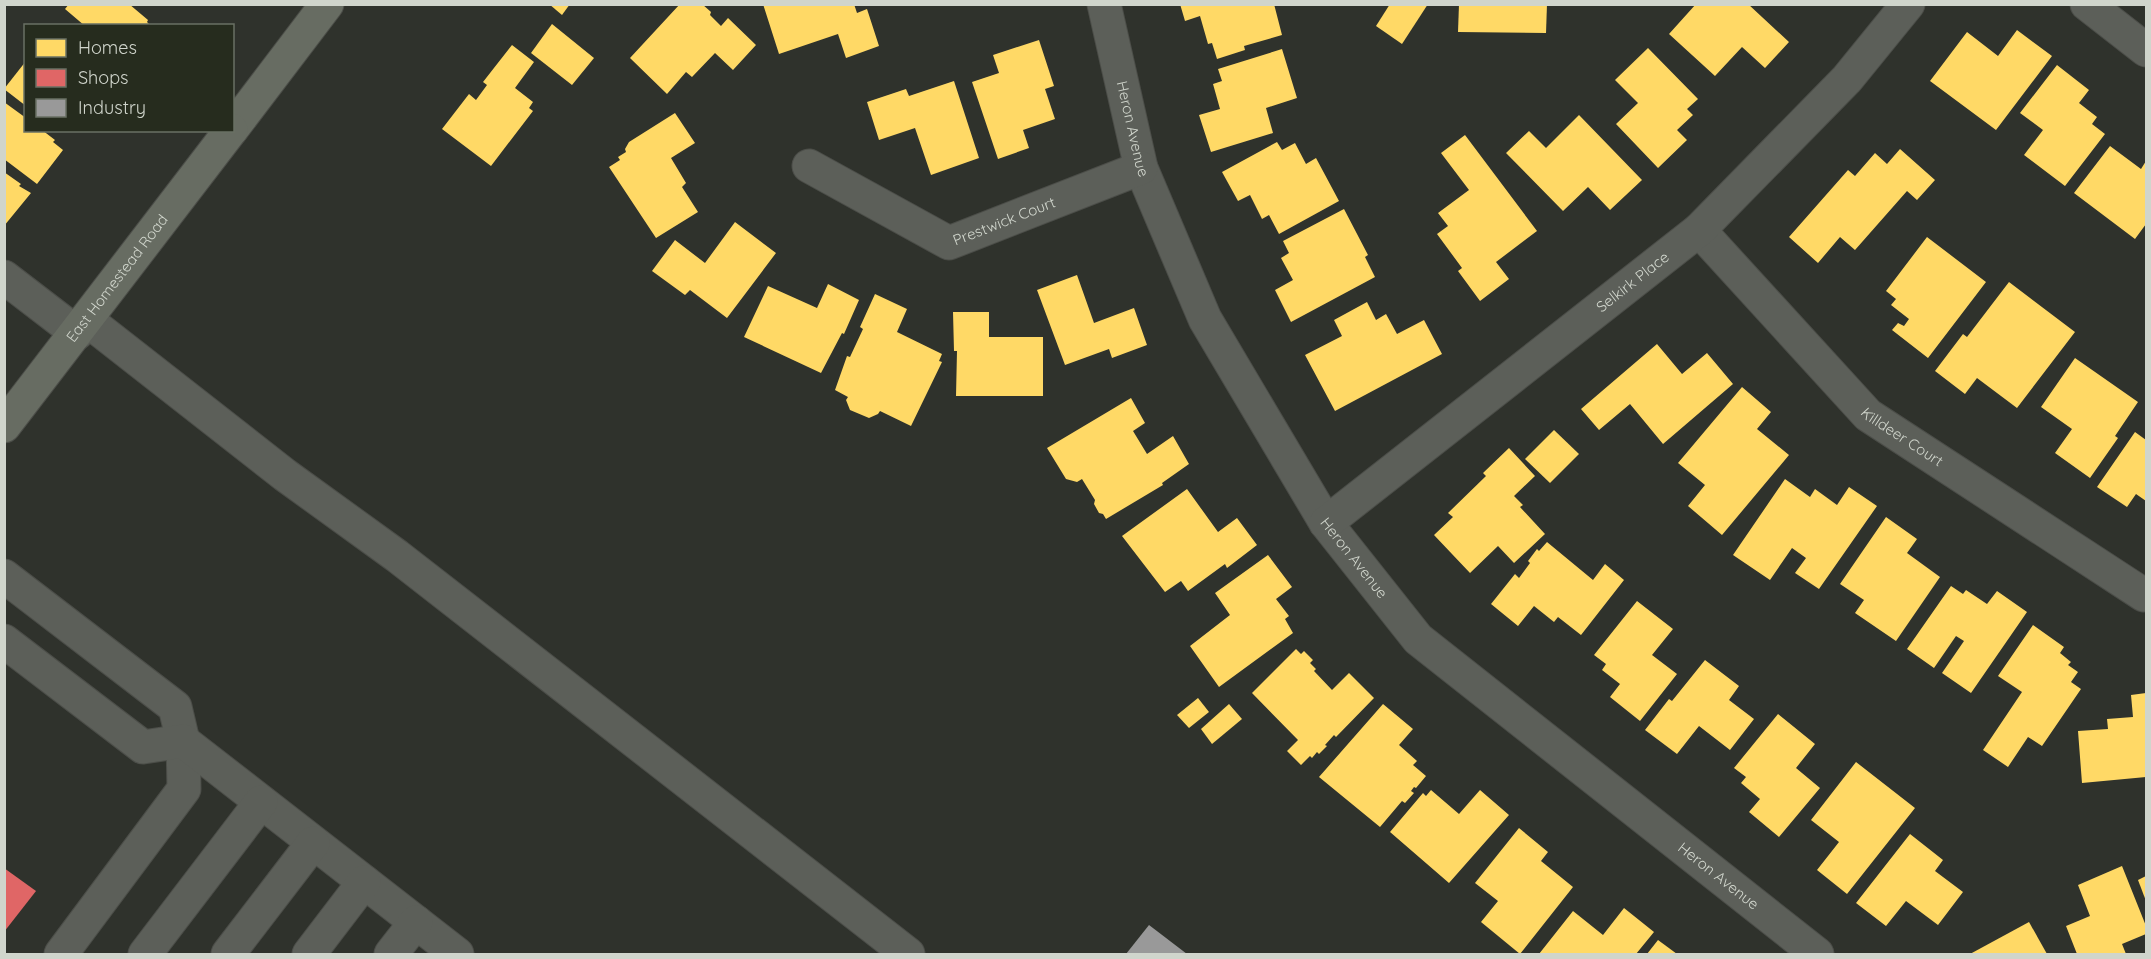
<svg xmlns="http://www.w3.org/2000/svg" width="2151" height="959" viewBox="0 0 2151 959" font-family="Quicksand,sans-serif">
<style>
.homes{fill:#ffd966}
.shops{fill:#e06666}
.industry{fill:#999}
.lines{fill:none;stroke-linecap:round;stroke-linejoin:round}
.minor-casing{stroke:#4c4e49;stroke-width:35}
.major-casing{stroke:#4c4e49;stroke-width:35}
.minor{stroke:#5c5f59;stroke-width:33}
.major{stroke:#676c62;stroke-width:33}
.labels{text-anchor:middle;stroke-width:6;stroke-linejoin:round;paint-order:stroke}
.street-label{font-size:15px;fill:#d0d5cc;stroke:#262c1e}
</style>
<rect width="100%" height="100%" fill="#2f322c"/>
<g class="homes">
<path d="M69 4H129L148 20 147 22 151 26H85L65 9Z"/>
<path d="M549 4H570L562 15Z"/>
<path d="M680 4H702L711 12 710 15 721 26 728 18 756 45 733 70 715 53 692 77 686 72 667 94 630 58Z"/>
<path d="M763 4H854L857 13 867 9 879 46 846 58 838 34 779 54Z"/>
<path d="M1180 4H1274L1282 35 1244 46 1245 50 1217 59 1212 43 1208 44 1200 16 1185 21Z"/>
<path d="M1390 4H1428L1402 44 1376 26Z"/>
<path d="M1459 4H1547L1546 33 1458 32Z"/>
<path d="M1696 4H1748L1789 42 1765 68 1742 47 1715 76 1669 34Z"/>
<path d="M552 24 594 58 572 85 531 53Z"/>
<path d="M2017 30 2052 56 1996 130 1930 81 1967 32 1998 56Z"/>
<path d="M1039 40 1054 86 1045 89 1055 119 1023 130 1029 148 998 159 972 82 999 73 993 55Z"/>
<path d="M512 45 534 62 515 88 533 102 529 108 533 111 491 166 442 129 469 94 476 100 487 85 483 82Z"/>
<path d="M1648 48 1698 99 1687 109 1693 115 1677 130 1687 140 1658 168 1616 124 1638 103 1615 80Z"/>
<path d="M1282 49 1297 98 1266 108 1273 133 1211 152 1199 115 1220 109 1213 84 1222 81 1218 69Z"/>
<path d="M26 61V106L4 89Z"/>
<path d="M2057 65 2089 90 2079 103 2097 117 2092 124 2105 134 2065 186 2024 155 2043 130 2020 113Z"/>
<path d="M954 81 979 158 931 175 915 128 879 140 867 102 906 89 909 96Z"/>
<path d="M4 102 26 118V130H42L55 140 53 142 63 150 37 184 4 159Z"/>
<path d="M675 113 695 143 671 158 686 183 682 187 698 212 656 238 609 167 620 160 618 157 626 152 625 149 629 142Z"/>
<path d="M1579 115 1642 180 1610 210 1588 187 1563 211 1506 153 1529 131 1546 148Z"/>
<path d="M1465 135 1537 231 1496 262 1509 279 1480 301 1458 271 1462 268 1437 234 1448 226 1438 213 1469 190 1441 153Z"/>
<path d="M1277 142 1282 150 1295 143 1306 164 1316 158 1339 201 1279 234 1269 215 1262 219 1250 195 1238 201 1222 172Z"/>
<path d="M2110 146 2141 169 2146 161V224L2135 239 2074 193Z"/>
<path d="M1900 149 1935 180 1917 200 1907 191 1855 250 1840 237 1818 263 1789 237 1848 170 1855 176 1875 153 1887 164Z"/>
<path d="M4 172 21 184 19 186 31 193 4 226Z"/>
<path d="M1344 209 1368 255 1365 257 1375 277 1291 322 1275 290 1293 280 1281 258 1289 253 1283 241Z"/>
<path d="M735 222 776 253 727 318 690 290 685 295 652 271 675 240 705 263Z"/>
<path d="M1927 237 1986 282 1928 358 1892 330 1898 323 1904 326 1909 319 1891 305 1896 299 1886 291Z"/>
<path d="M1077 275 1094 323 1134 308 1147 345 1112 358 1109 349 1065 365 1037 290Z"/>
<path d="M2009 282 2075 332 2017 408 1977 378 1965 394 1935 371 1963 334 1967 337Z"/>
<path d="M828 284 859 300 844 334 842 333 821 373 744 337 768 286 817 308Z"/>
<path d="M875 294 907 309 897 332 942 354 939 361 942 362 911 426 880 411 878 414 869 418 850 410 846 400 848 397 835 390 847 356 850 357 863 329 860 327Z"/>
<path d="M1367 302 1376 320 1386 314 1397 334 1424 320 1442 354 1335 411 1305 355 1342 336 1334 320Z"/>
<path d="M953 312H989V337H1043V396H956L957 351H954Z"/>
<path d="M1657 344 1682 374 1707 353 1733 384 1663 444 1630 404 1599 430 1581 409Z"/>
<path d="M2075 358 2138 402 2115 436 2118 438 2090 478 2055 453 2072 429 2041 407Z"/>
<path d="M1742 387 1771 412 1757 429 1789 455 1722 535 1688 506 1705 485 1678 463Z"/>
<path d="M1131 398 1145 423 1133 431 1147 454 1173 436 1189 464 1162 483 1163 485 1106 519 1103 514 1099 513 1094 504 1095 500 1082 479 1077 482 1066 479 1047 448Z"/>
<path d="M1554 430 1579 454 1550 483 1525 459Z"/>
<path d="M2135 432 2146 440V501L2136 494 2127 507 2097 487Z"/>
<path d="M1509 448 1535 476 1514 496 1523 505 1520 507 1545 534 1514 563 1498 546 1470 573 1434 535 1453 517 1448 513 1486 476 1483 473Z"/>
<path d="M1785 479 1810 497 1815 489 1837 505 1849 487 1877 506 1819 589 1795 573 1806 558 1792 548 1770 580 1733 555Z"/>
<path d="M1187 489 1218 532 1237 518 1257 545 1227 568 1225 564 1188 591 1181 581 1165 592 1122 536Z"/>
<path d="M1886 517 1917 539 1907 553 1940 577 1896 641 1855 613 1864 600 1840 584Z"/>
<path d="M1547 542 1593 580 1605 564 1624 580 1581 635 1558 617 1554 622 1534 606 1518 626 1491 604 1515 574 1519 578 1530 563 1528 561 1537 549 1539 551Z"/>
<path d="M1268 555 1292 587 1276 599 1289 616 1285 619 1293 633 1219 687 1190 646 1230 615 1215 593Z"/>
<path d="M1951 586 1963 594 1966 590 1987 604 1997 591 2027 612 1971 693 1942 673 1964 641 1956 636 1934 668 1907 649Z"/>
<path d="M1637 601 1673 629 1652 655 1677 674 1640 721 1610 697 1620 684 1602 670 1606 664 1594 655Z"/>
<path d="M2033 625 2064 647 2060 653 2071 662 2068 665 2078 672 2071 682 2081 689 2042 746 2028 737 2008 767 1983 750 2022 692 1998 676Z"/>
<path d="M1296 649 1301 654 1304 651 1313 660 1310 663 1316 669 1314 671 1332 690 1349 673 1374 698 1336 737 1334 735 1325 745 1327 746 1319 754 1317 752 1312 758 1310 756 1301 765 1287 751 1298 740 1252 693Z"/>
<path d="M1705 660 1739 686 1729 700 1754 719 1730 750 1699 726 1677 754 1645 730 1669 699 1672 701Z"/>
<path d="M2146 693V777L2082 783 2078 731 2108 729 2107 719 2133 717 2131 695Z"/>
<path d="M1198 698 1209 712 1189 728 1177 715Z"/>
<path d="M1229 704 1242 719 1212 744 1201 729Z"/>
<path d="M1383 704 1413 729 1399 745 1417 761 1413 765 1426 776 1416 788 1414 787 1411 791 1414 793 1405 803 1402 801 1380 827 1319 777Z"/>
<path d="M1778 714 1815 744 1796 768 1820 788 1779 837 1749 812 1760 799 1741 783 1746 777 1734 768Z"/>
<path d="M1856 762 1915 808 1847 894 1817 870 1839 842 1811 820Z"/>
<path d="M1431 790 1459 814 1480 790 1509 815 1449 883 1390 832 1423 793 1426 796Z"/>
<path d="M1519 828 1548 852 1541 861 1573 887 1520 954 1481 922 1498 901 1475 883Z"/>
<path d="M1910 834 1943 860 1935 871 1963 892 1938 925 1906 901 1886 926 1856 903Z"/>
<path d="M2122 866 2146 926V934L2122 944 2126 954H2077L2066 926 2090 916 2078 885Z"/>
<path d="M2146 876V901L2138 880Z"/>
<path d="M1624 908 1654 932 1636 954H1539L1573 911 1603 935Z"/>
<path d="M2029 922 2047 954H1970Z"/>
<path d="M1658 940 1677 954H1647Z"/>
</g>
<path class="shops" d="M4 868 36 891 4 932Z"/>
<path class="industry" d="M1149 925 1187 954H1126Z"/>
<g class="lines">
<g class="minor-casing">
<g id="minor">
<path id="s1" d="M1104 4 1141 168 1205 319 1326 523 1418 639 1817 954"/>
<path d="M2087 4 2146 50"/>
<path id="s2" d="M809 166 949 243 1141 168"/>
<path id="s3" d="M1699 230 1868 415 2144 595"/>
<path d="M4 277 77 333"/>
<path d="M87 320 285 475 397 556 908 954"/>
<path id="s4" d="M1326 523 1699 230 1847 79 1908 4"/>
<path d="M4 576 175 707 183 741 184 789 61 954"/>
<path d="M4 641 143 747 183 741 457 954"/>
<path d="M145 954 261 802"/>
<path d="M228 954 313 843"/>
<path d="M309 954 364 882"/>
<path d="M391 954 416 922"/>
</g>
</g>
<g class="major-casing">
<g id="major">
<path d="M232 129 327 4"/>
<path id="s5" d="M4 426 231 130"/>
</g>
</g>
<use href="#minor" class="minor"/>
<use href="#major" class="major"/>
</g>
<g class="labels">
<g class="street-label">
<text dy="5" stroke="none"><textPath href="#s1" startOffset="128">Heron Avenue</textPath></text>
<text dy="5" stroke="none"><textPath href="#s2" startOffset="219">Prestwick Court</textPath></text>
<text dy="5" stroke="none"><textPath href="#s5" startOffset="186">East Homestead Road</textPath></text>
<text dy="5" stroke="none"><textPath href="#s4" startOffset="390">Selkirk Place</textPath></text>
<text dy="5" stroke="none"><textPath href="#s3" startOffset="291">Killdeer Court</textPath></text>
<text dy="5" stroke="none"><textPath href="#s1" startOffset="614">Heron Avenue</textPath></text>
<text dy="5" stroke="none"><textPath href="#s1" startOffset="1100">Heron Avenue</textPath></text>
</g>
</g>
<rect width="2151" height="959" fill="none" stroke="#d0d5cc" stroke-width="12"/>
<rect x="24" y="24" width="210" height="108" fill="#262c1e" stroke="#6a7064" stroke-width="1.5"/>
<rect x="36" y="39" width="30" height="18" fill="#ffd966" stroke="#6a7064" stroke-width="1.5"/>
<text x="78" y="54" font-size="18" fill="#d0d5cc">Homes</text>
<rect x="36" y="69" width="30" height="18" fill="#e06666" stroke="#6a7064" stroke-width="1.5"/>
<text x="78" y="84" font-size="18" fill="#d0d5cc">Shops</text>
<rect x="36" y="99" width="30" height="18" fill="#999999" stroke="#6a7064" stroke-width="1.5"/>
<text x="78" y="114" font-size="18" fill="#d0d5cc">Industry</text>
</svg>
